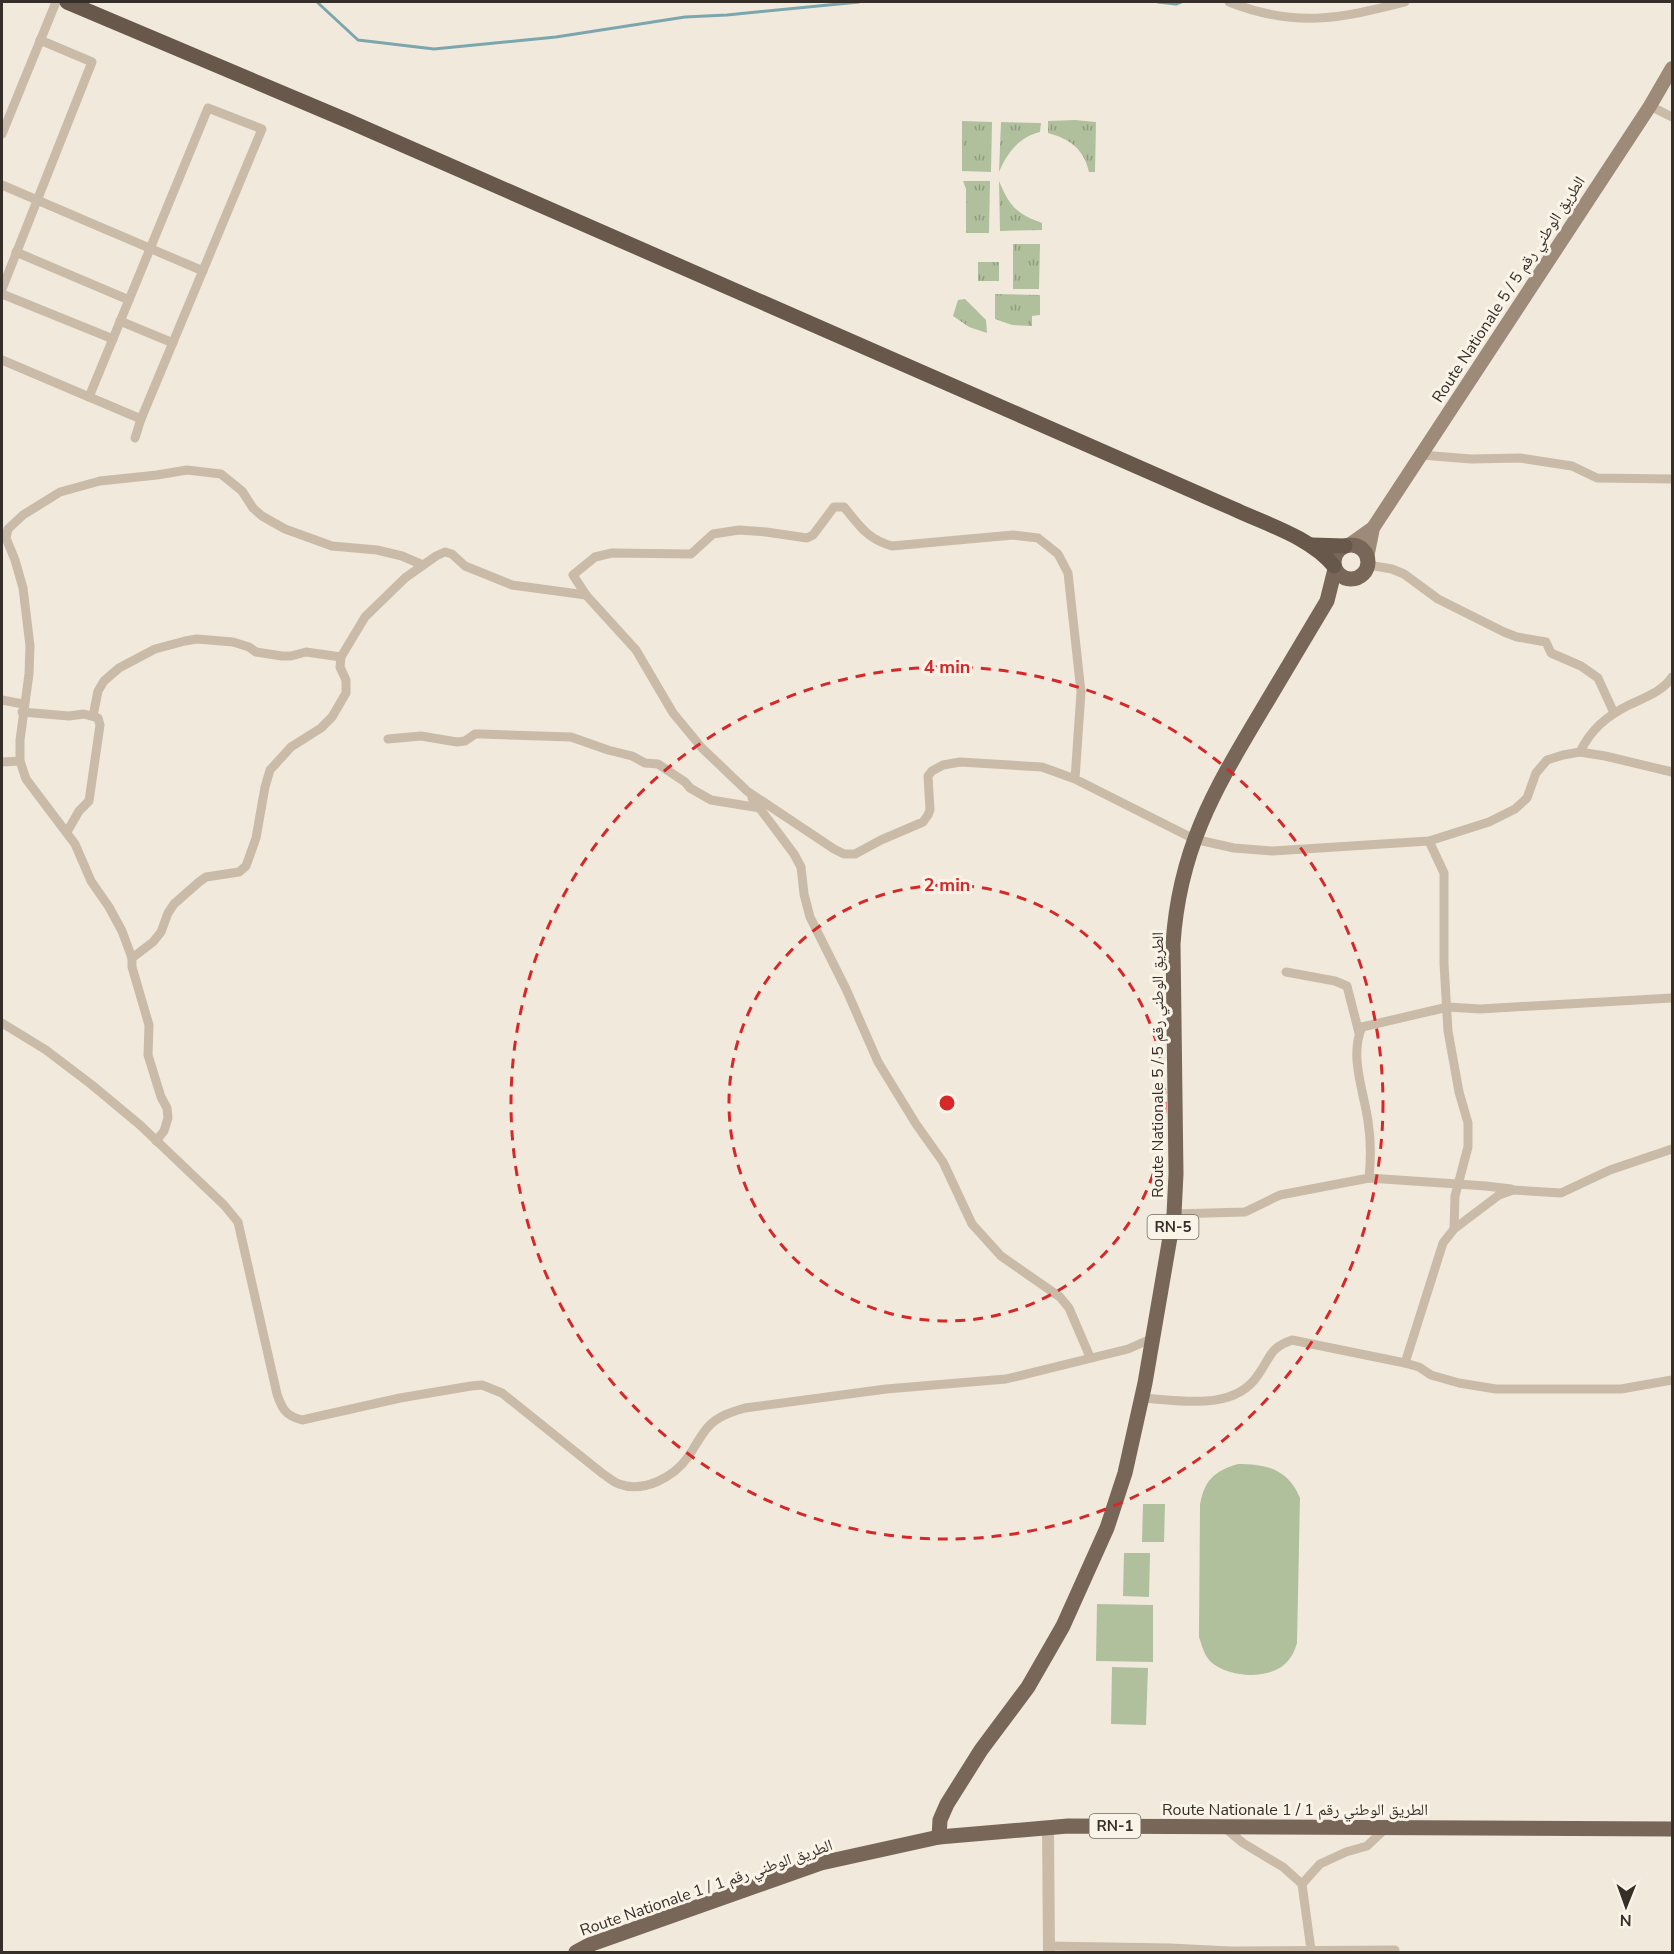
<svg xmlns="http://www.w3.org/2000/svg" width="1674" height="1954" viewBox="0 0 1674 1954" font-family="'Nunito Sans','Noto Naskh Arabic',sans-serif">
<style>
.grass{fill:url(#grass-tufts)}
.garden{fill:#b0c09c}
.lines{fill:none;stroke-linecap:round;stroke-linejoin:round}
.stream{stroke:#7ba6ae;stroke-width:3}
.minor{stroke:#c9bba8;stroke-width:9}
.tertiary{stroke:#c9bba8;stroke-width:12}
.secondary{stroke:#9d8a79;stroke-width:14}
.primary{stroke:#786759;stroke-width:15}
.trunk{stroke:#68584c;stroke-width:15}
.ring{fill:none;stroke:#d62828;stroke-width:3;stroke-dasharray:10 8}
.labels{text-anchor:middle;stroke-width:6;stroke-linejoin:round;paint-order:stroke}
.shield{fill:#f9f3e8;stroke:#706962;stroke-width:1.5}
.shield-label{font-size:15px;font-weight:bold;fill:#362e28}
.street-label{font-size:16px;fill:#362e28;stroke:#f9f3e8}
.centre{fill:#d62828;stroke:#f9f3e8;stroke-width:3}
.ring-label{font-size:18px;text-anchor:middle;font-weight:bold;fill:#d62828;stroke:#f9f3e8;stroke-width:6;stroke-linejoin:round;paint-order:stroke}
</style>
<defs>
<pattern id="grass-tufts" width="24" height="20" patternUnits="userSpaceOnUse" patternTransform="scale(1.5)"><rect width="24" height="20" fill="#b0c09c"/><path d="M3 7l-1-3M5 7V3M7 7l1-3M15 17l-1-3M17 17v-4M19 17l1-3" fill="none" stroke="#909c7f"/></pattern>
</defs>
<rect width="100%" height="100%" fill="#f1eadc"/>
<g class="grass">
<path d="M1075 120 1096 122 1095 172H1089C1084 149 1070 139 1048 133V121Z"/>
<path d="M962 121 992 122 991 172 962 171Z"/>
<path d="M1001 122 1041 123 1040 132C1019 137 1007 153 999 172Z"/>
<path d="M963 181H990L989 233H966V189Z"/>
<path d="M999 181C1009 205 1016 214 1042 223V230L1000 231Z"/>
<path d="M1013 244H1040L1039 289H1013Z"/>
<rect x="978" y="262" width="21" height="19"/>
<path d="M995 294 1040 295V315L1032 316V326L1012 325 995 319Z"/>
<path d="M965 299 986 320 987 333 969 327 953 316 958 300Z"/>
</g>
<g class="garden">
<path d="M1238 1464C1266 1464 1288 1469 1300 1498L1297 1643C1295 1650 1292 1657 1286 1663 1269 1680 1229 1678 1211 1662 1204 1655 1202 1646 1199 1637L1200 1505C1204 1481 1214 1471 1238 1464Z"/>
<path d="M1143 1504H1165L1164 1542H1142Z"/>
<path d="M1124 1553H1150L1149 1597 1123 1596Z"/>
<path d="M1097 1604 1153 1605V1662L1096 1661Z"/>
<path d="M1112 1667 1148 1668 1146 1725 1111 1724Z"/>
</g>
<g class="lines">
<g class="stream">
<path d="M317 2 358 40 434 49 556 37 685 17 727 15 859 2"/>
<path d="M1158 2 1176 4 1181 2"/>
</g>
<g class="minor">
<path d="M1229 2C1295 28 1339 19 1405 2"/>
<path d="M1650 106 1672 117"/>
<path d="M2 134 56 2"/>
<path d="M2 185 203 271"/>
<path d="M16 252 129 300"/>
<path d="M2 289 92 62 40 40"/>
<path d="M2 294 113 339"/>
<path d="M120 321 173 343"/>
<path d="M2 360 141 419"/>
<path d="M89 397 208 108 262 129 141 419 135 438"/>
<path d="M1421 455 1471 459 1520 458 1572 466 1597 478 1672 479"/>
<path d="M1368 565 1392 569 1404 574 1438 599 1504 632 1517 637 1546 642 1551 653 1581 666 1598 678 1614 713"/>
<path d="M2 700 23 704"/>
<path d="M22 712 69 716 84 714 98 718 100 725 89 801 79 811 67 832"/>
<path d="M93 716 98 691 104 681 119 668 155 649 185 641 197 639 233 642 249 647 256 652 282 656H291L306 652 341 657"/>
<path d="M388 739 421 736 457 742 465 741 475 734H481L571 737 608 750 632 756 645 763 658 764 685 782 690 788 711 800 760 808"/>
<path d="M1580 752C1591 729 1607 716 1629 705 1645 697 1662 692 1672 677"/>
<path d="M2 762 20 761"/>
<path d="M1075 779 1081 692 1068 573 1058 554 1038 538 1013 535 892 546C867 539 860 526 844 507H834L813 535 807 538 766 532 739 530 713 534 691 554 612 553 595 557 573 575 586 595 636 650 673 713 702 748 747 791 834 849 844 854H855L881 840 923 822 928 815 930 810 928 776 932 771 943 765 960 762 1042 767 1075 779 1194 839 1234 848 1273 851 1429 841 1489 822 1515 809 1527 798 1536 773 1547 760 1563 755 1580 752 1605 756 1672 772"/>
<path d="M752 798 794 854 801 867 804 894 810 917 846 989 878 1062 916 1124 943 1162 972 1224 1001 1256 1060 1297 1069 1308 1090 1357"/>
<path d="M1429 841 1444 873V964L1448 1031 1459 1092 1468 1123V1147L1455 1196 1454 1229"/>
<path d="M132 958 122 931 109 907 91 881 75 844 26 779 20 761V740L29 674 30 646 23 588 15 560 6 538 8 529 23 515 60 492 100 481 157 475 187 470 221 474 242 491 253 508 262 516 285 529 332 546 377 550 402 556 423 565"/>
<path d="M1286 972 1335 981 1347 986 1359 1033"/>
<path d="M2 1023 46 1050 92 1085 140 1125 224 1205 238 1222 277 1394C282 1409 286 1416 302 1420L400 1398 471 1386 482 1385 502 1393 603 1474C608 1477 613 1482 619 1484 643 1493 673 1478 688 1457 695 1447 700 1436 708 1427 718 1416 731 1412 745 1408L886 1389 1006 1379 1128 1349 1153 1338"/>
<path d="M156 1141 164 1131 168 1118 167 1108 161 1097 148 1055 149 1025 132 967V958L153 942 161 932 168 913 174 904 199 882 206 877 239 872 246 866 256 838 265 787 270 770 291 747 321 728 332 717 346 693V680L340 667 341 657 365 617 405 578 436 556 445 552 452 554 465 566 512 585 586 595"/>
<path d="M1369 1178C1371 1159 1371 1140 1368 1121 1364 1092 1349 1056 1362 1027L1448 1007 1480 1009 1672 998"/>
<path d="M1174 1214 1245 1212 1280 1195 1369 1178 1486 1186 1511 1189"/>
<path d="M1405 1363 1443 1243 1454 1229 1499 1195 1513 1190 1561 1193 1610 1170 1672 1149"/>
<path d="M1142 1398C1179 1400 1234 1412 1258 1375 1271 1357 1269 1348 1292 1340L1405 1363 1419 1367 1431 1375 1459 1383 1496 1389H1621L1672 1380"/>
<path d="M1225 1828 1243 1843 1283 1867 1302 1884 1311 1950"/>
<path d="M1302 1884 1320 1864 1346 1852 1367 1846 1386 1828"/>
<path d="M1049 1946 1170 1948 1231 1951 1395 1950"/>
</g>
<path class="tertiary" d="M1048 1827 1049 1952"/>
<g class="secondary">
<path d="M1349 545 1373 528 1650 106 1672 68"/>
<path d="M1367 558 1373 528"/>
</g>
<g class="primary">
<circle cx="1351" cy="562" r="17"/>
<path d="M939 1837 940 1820 947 1804 981 1750 1028 1687 1063 1626 1107 1528 1125 1473 1145 1383 1174 1214 1176 1174 1173 944C1179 851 1213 792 1259 715 1282 677 1304 639 1327 601L1335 569"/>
<path d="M576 1952 589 1945 821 1863 939 1837 1068 1826 1672 1829"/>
</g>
<g class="trunk">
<path d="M67 2 346 120 1234 509C1268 525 1310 537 1334 566"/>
<path d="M1312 545 1345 546"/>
</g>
</g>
<g class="ring">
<circle cx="947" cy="1103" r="218"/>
<circle cx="947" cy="1103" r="436"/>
</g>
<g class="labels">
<g class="shield">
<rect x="1147.5" y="1215" width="51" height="24" rx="4.5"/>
<rect x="1089.5" y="1814" width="51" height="24" rx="4.5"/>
</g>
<g class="shield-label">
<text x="1173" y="1232">RN-5</text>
<text x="1115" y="1831">RN-1</text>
</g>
<g class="street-label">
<text transform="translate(1508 289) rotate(-57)" y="6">Route Nationale 5 / الطريق الوطني رقم 5</text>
<text transform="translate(1157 1065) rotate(-90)" y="6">Route Nationale 5 / الطريق الوطني رقم 5</text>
<text x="1295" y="1815">Route Nationale 1 / الطريق الوطني رقم 1</text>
<text transform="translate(706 1887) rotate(-19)" y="6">Route Nationale 1 / الطريق الوطني رقم 1</text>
</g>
</g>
<circle cx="947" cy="1103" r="9" class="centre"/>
<g class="ring-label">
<text x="947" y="673">4 min</text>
<text x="947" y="891">2 min</text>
</g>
<rect width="1674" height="1954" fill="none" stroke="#362e28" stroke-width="6"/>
<g transform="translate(1626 1906) rotate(181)" stroke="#f9f3e8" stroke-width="4.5" paint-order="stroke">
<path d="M0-4.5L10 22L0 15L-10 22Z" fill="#362e28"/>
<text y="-9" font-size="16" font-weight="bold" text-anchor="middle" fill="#362e28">N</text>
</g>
</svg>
